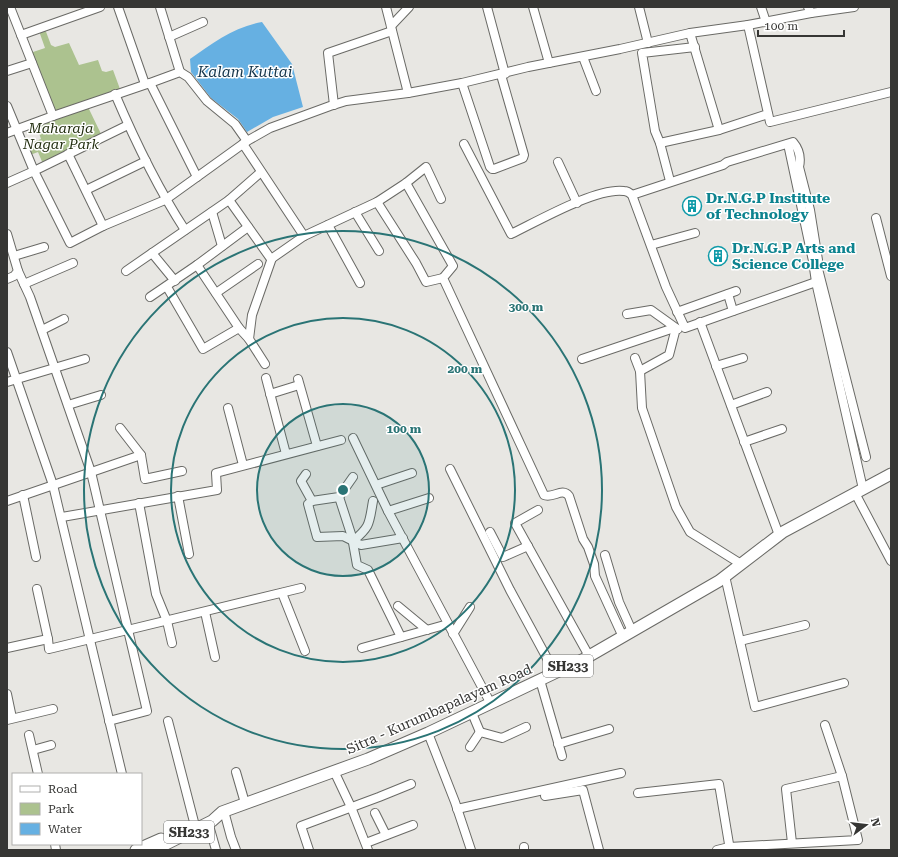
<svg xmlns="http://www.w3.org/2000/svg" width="898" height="857" viewBox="0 0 898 857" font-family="'Roboto Serif',serif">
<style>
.green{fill:#acc28f}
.water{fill:#66b0e2}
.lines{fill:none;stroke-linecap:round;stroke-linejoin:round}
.minor-casing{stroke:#6a6a66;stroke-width:10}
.major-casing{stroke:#6a6a66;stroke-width:13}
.minor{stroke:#fff;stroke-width:8}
.major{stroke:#fff;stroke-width:11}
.ring{fill:none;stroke:#2a7475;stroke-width:2}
.labels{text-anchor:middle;stroke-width:3;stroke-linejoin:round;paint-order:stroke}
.shield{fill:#fff;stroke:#727271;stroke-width:1}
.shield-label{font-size:13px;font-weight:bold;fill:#363634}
.park-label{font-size:14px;font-style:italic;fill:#232f10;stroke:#fff}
.culture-label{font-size:14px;font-weight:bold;fill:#0d838f;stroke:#fff;text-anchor:start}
.street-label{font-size:14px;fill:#363634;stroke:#fff}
.water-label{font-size:15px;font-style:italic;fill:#16364b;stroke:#fff}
.centre{fill:#2a7475;stroke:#fff;stroke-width:2}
.ring-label{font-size:12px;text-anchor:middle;font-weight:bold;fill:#2a7475;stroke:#fff;stroke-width:3;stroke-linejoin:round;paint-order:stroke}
</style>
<rect width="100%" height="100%" fill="#e8e7e3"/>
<g class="green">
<path d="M45 29 51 45 55 47 69 43 79 65 98 60 102 71 106 72 113 70 120 89 53 113 30 53 45 48 39 31Z"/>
<path d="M88 107 102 136 43 164 38 152 30 155 26 145 41 139 37 127Z"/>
</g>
<path class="water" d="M262 22 292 64 303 107 273 117 247 132 238 119 211 98 191 72 190 59C213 43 234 27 262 22Z"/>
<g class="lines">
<g class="minor-casing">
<g id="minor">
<path d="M118 7 145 84"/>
<path d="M160 7 180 72"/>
<path d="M386 7 408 93"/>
<path d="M487 7 505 74"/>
<path d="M533 7 549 63"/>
<path d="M639 7 648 43"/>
<path d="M761 7 766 22"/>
<path d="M811 13 854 7"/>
<path d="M748 25 770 122 891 92"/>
<path d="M391 26 409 7"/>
<path d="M690 33 719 130"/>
<path d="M21 35 100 7"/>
<path d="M169 37 203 22"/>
<path d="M583 57 596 91"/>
<path d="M7 71 32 63"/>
<path d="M150 83 180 72 188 77 207 101 235 124 247 141"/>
<path d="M462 83 490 167 492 169H494L523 158 524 155 501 75"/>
<path d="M115 94C135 141 157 187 185 230"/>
<path d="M334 105 328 53 392 31"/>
<path d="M7 106 34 171 128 125"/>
<path d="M53 116 150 83 197 177"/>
<path d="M7 133 53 116 10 7"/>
<path d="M660 143 719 130 768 114"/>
<path d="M243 144 304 236"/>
<path d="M464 144 511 234C538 221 597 187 624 191 627 191 630 193 632 195L666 287 685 328 816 282"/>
<path d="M788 144 813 261 816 282 863 489"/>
<path d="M68 154 103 226"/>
<path d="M558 162 577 203"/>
<path d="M670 181 660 143 655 131 642 53 695 47"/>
<path d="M7 183 34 171 70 243 103 226 165 200 247 141 270 128 330 106 346 101 408 93 462 83 528 67 620 49 690 33 748 25 811 13 808 7"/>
<path d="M406 183 453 266 443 278 544 495C553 499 562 487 569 496L583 539 588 547 594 564 595 576 623 637"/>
<path d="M86 190 146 161"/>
<path d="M632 195 723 165 727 162 793 142C799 149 801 158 799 167L810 210 818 260 817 265 866 457"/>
<path d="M229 200 261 172"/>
<path d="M377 202 416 263 426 282 443 278"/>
<path d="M212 212 222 246"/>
<path d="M355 212 379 251"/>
<path d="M876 218 891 276"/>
<path d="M328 225 360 283"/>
<path d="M7 234 18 271 14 276 7 279"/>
<path d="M651 245 695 233"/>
<path d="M152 253 175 281"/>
<path d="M14 256 44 247"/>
<path d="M197 265 239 328 249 339"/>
<path d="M18 271 30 297 91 472 147 711 109 721"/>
<path d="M126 271 229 200 271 259 304 236 377 202 406 183 426 167 441 199"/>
<path d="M24 284 73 263"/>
<path d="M167 287 203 349 239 328"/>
<path d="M216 293 258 264"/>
<path d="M728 294 733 311"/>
<path d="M150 297 197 265 248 227"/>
<path d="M677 312 736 291"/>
<path d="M627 314 651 310 676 328 669 355 640 371"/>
<path d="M700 322 779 535"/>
<path d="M42 330 64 319"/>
<path d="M7 352 53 485 122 774"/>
<path d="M635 358 640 371 642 408 676 507 690 532 741 564"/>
<path d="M582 359 674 328 678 329"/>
<path d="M265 364 249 339 252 315 272 258"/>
<path d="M716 366 743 358"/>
<path d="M266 378 286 454"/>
<path d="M298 379 317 446"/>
<path d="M7 382 85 359"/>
<path d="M270 394 299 385"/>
<path d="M68 405 101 395"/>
<path d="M731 405 767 392"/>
<path d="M228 408 243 465"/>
<path d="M120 428 141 455 145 479 182 471"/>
<path d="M353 438 388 511 491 704"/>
<path d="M744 442 782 429"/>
<path d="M450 469 510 590 555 673"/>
<path d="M306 474 301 481 312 501 308 504 317 537 343 536 361 545 403 538"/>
<path d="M376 485 412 473"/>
<path d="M855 493 891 561"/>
<path d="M23 495 36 557"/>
<path d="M178 496 189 554"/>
<path d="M339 497 352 537 357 565 368 570 401 637"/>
<path d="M7 501 141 455"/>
<path d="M312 501 339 497 353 477"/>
<path d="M139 503 156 594 167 621 172 643"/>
<path d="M538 510 515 523 589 656"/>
<path d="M388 511 429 498"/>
<path d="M62 517 217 490 216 473 341 440"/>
<path d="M490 532 503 557 528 546"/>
<path d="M353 541C371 526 369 523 373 501"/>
<path d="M605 555 619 602 632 631"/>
<path d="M725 576 755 707 844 683"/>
<path d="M282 593 305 651"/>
<path d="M398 606 427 630"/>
<path d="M205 612 215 657"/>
<path d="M453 634 470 607"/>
<path d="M48 639 49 649 301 588"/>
<path d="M740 641 805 625"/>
<path d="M7 648 48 639 37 589"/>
<path d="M362 648 448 624"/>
<path d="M540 680 562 756"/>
<path d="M7 694 12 718"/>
<path d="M472 713 480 732"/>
<path d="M7 720 53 709"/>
<path d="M168 721 194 822"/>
<path d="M428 733 455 802 471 850"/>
<path d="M29 735 38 774"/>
<path d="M558 744 609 729"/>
<path d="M470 747 480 732 502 738 526 727"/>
<path d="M33 750 51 745"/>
<path d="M334 771 351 807 368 850"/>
<path d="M236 772 245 803"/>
<path d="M638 793 719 784 730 850"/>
<path d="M545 796 583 790 599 850"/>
<path d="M457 809 621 773"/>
<path d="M224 811 231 837 236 850"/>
<path d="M375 813 386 835"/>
<path d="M208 822 216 850"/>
<path d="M366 843 413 825"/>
<path d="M792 843 786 789 842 776"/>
<path d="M55 844 56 850"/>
<path d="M309 850 301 826 379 797 411 784"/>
<path d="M524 850V847"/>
<path d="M717 850 729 847 858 840 842 776 825 725"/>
</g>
</g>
<g class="major-casing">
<g id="major">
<path d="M136 850 161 839"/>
<path d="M154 850 212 821 222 812 368 759 428 733 584 659 719 581 783 532 891 474"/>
</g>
</g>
<use href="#minor" class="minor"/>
<use href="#major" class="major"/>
</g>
<circle cx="343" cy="490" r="86" fill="#2a7475" fill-opacity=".12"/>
<g class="ring">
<circle cx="343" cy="490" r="86"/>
<circle cx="343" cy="490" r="172"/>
<circle cx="343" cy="490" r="259"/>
</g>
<defs>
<g id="building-ring" transform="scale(1)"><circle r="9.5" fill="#fff" stroke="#0f9aa8" stroke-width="1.5"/><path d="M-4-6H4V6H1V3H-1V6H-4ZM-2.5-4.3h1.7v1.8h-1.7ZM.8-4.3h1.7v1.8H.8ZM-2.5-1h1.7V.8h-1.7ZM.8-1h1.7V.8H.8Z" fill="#0f9aa8"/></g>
</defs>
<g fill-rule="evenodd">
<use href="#building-ring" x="692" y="206"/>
<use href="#building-ring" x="718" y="256"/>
</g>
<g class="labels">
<g class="shield">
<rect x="543" y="655" width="50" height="22" rx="3"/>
<rect x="164" y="821" width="50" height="22" rx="3"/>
</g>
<g class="shield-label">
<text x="568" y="671">SH233</text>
<text x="189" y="837">SH233</text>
</g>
<g class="park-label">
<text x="61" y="133">Maharaja<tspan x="61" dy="16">Nagar Park</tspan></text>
</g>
<g class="culture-label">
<text x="706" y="203">Dr.N.G.P Institute<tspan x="706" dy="16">of Technology</tspan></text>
<text x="732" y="253">Dr.N.G.P Arts and<tspan x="732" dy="16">Science College</tspan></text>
</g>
<g class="street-label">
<text transform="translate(439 709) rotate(-24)" y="5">Sitra - Kurumbapalayam Road</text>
</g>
<g class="water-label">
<text x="245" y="77">Kalam Kuttai</text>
</g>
</g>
<circle cx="343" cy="490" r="6" class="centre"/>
<g class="ring-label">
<text x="526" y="311">300 m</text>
<text x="465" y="373">200 m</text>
<text x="404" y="433">100 m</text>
</g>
<rect width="898" height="857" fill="none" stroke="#363634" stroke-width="16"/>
<rect x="12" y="773" width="130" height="72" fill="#ffffff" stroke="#afafae"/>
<rect x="20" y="786" width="20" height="6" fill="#ffffff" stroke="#afafae"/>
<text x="48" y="793" font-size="12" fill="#363634">Road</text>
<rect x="20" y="803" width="20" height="12" fill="#acc28f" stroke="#afafae"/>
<text x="48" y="813" font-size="12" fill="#363634">Park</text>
<rect x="20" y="823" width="20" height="12" fill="#66b0e2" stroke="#afafae"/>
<text x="48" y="833" font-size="12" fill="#363634">Water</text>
<g transform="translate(866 825) rotate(75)" stroke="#ffffff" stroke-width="3" paint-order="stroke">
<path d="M0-3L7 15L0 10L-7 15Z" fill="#363634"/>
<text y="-6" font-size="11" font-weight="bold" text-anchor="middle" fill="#363634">N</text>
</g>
<path d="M758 30v6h86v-6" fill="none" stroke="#363634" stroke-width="2"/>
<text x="764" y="30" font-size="12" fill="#363634" stroke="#ffffff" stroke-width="3" paint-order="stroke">100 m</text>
</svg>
